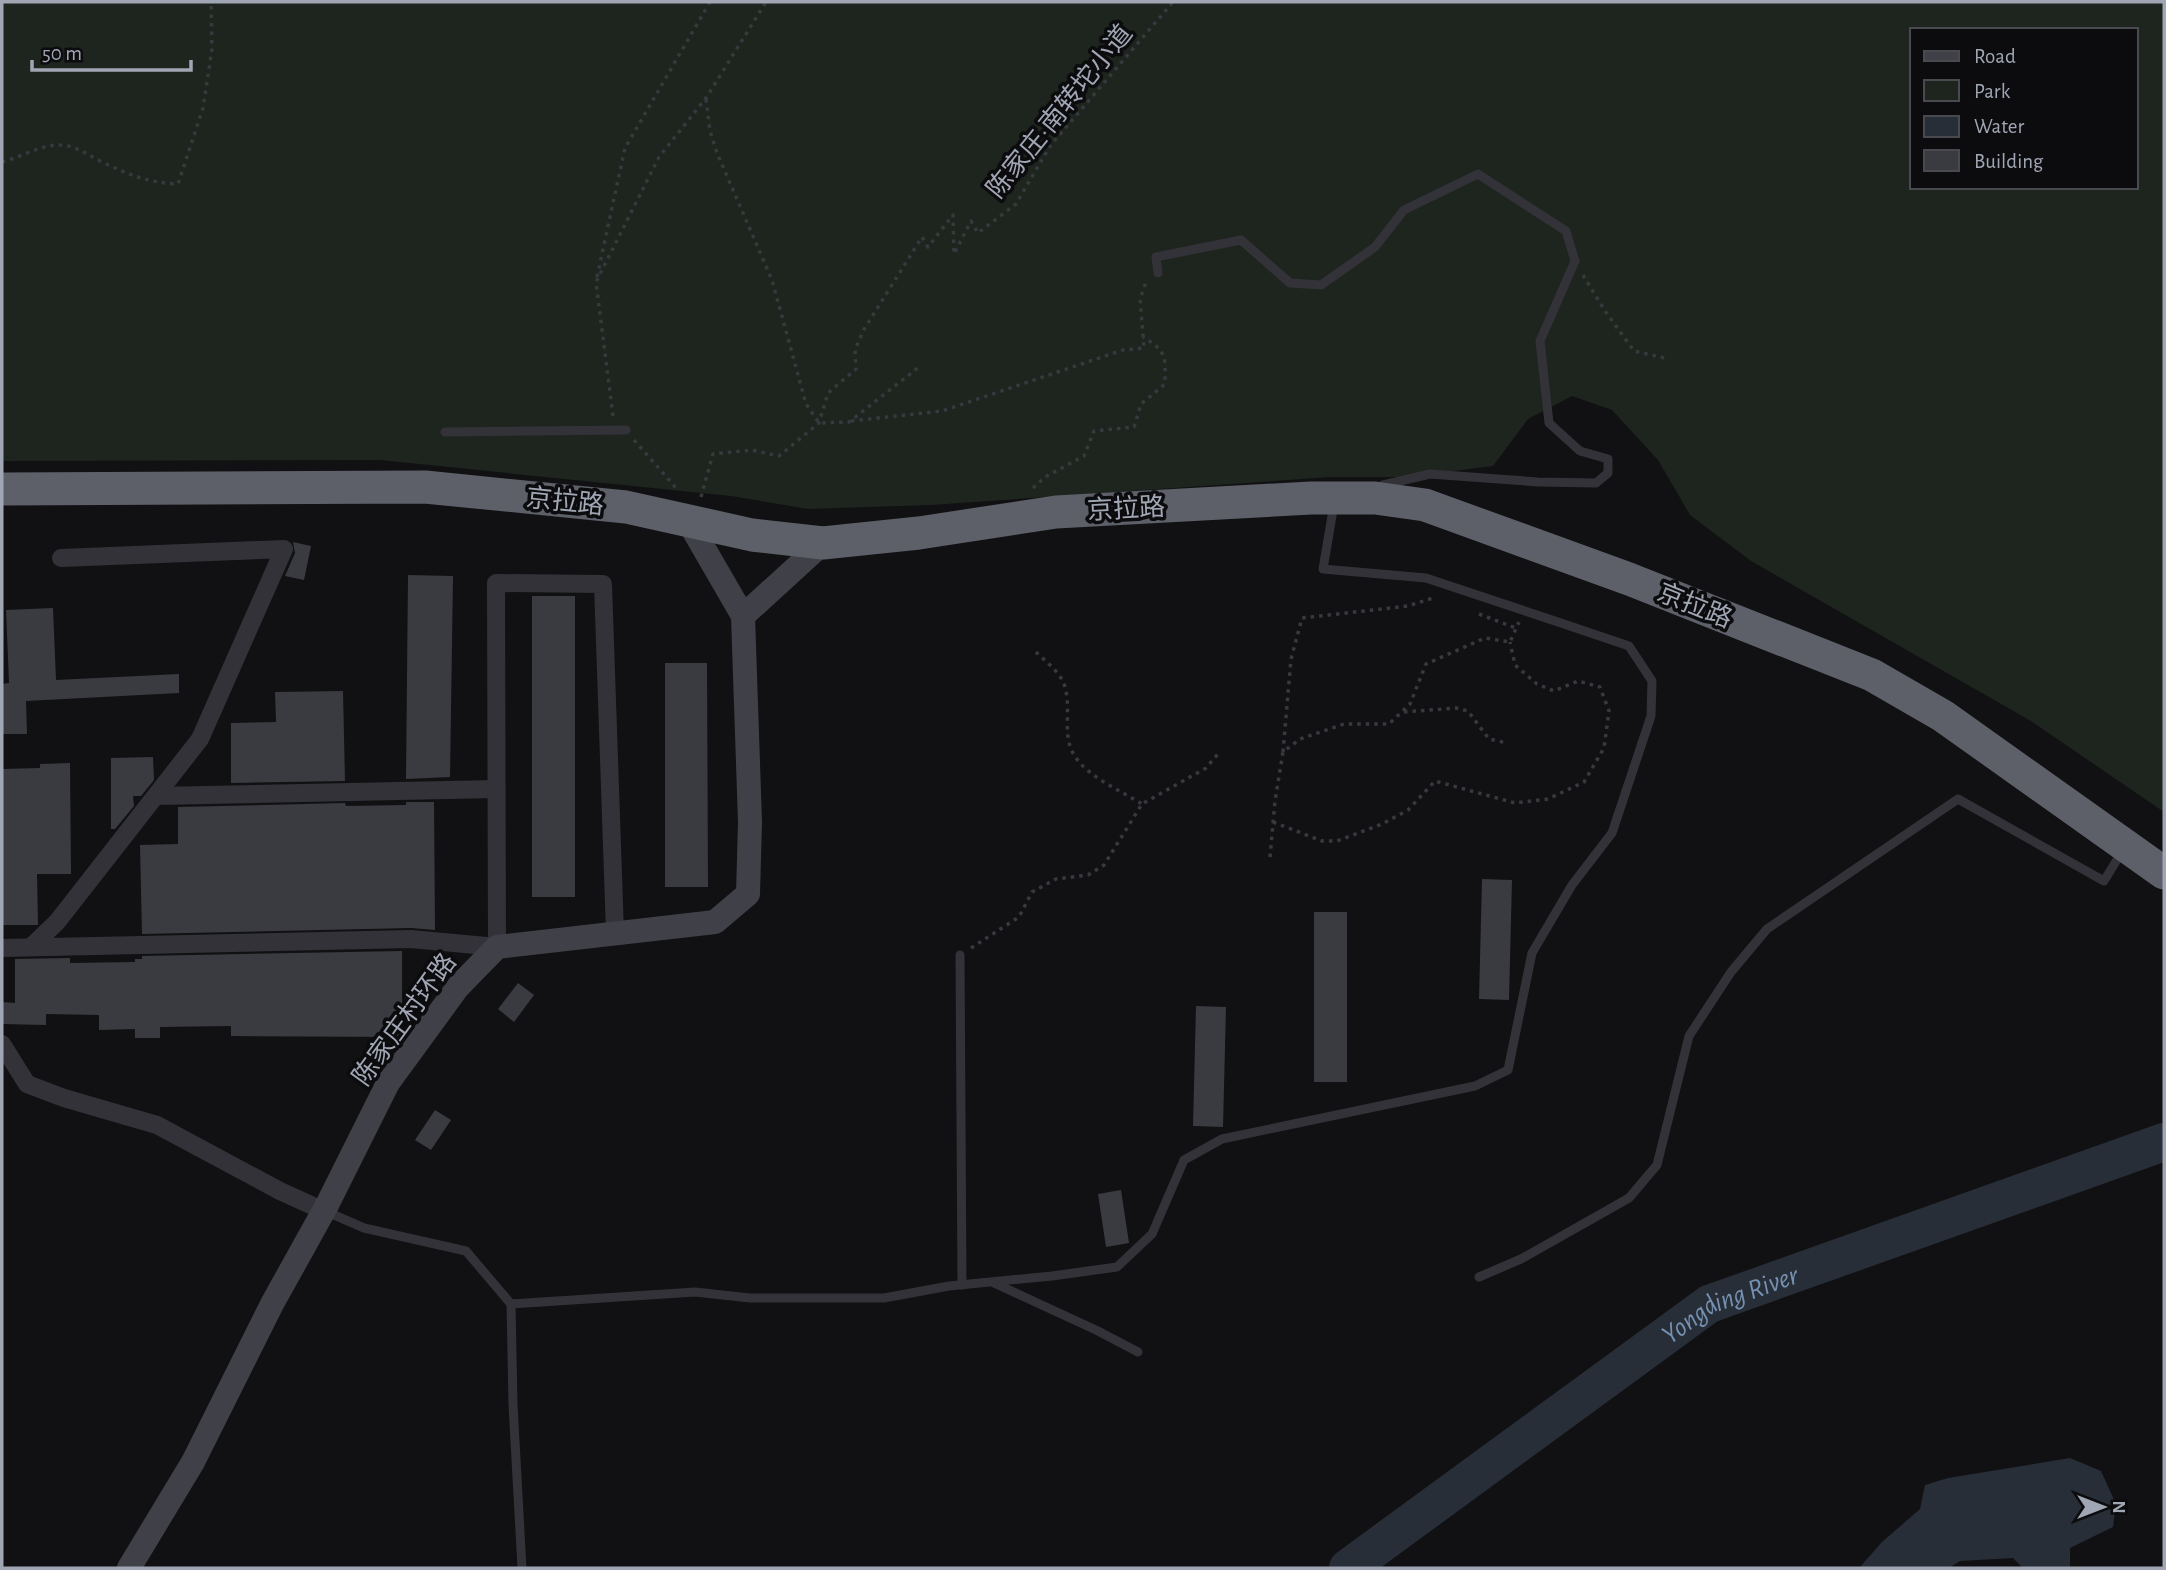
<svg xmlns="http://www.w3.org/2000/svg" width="2166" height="1570" viewBox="0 0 2166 1570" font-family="'Alegreya Sans','Noto Sans SC',sans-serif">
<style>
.green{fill:#1d251e;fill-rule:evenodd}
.water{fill:#272e37}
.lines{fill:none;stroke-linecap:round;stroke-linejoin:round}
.river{stroke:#272e37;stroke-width:38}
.building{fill:#3a3b40}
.path{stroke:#38393f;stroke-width:3.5;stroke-dasharray:3.5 5;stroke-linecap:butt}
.lane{stroke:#323238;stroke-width:9}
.street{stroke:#323238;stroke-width:18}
.secondary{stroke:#404148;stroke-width:24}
.highway{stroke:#5d6069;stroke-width:33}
.labels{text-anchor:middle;stroke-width:7;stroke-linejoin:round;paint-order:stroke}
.street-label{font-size:26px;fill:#a1a6b4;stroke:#0c0c0e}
.water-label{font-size:28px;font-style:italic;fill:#7591b2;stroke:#0c0c0e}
</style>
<rect width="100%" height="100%" fill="#111113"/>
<path class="green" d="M2 2H2164V812L2031 721 1751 561 1690 515 1658 460 1612 410 1572 396 1528 419 1493 466 1407 477H1331L931 505 808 509 731 496 380 460 2 461ZM1912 30H2136V187H1912Z"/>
<path class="water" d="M2070 1458 2101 1471 2116 1504 2113 1527 2070 1548V1568H2023L2013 1558 1960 1561 1949 1568H1859L1882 1542 1920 1509 1925 1485 1948 1478Z"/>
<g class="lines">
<path class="river" id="s1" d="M1348 1568 1709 1304 2164 1142"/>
</g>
<g class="building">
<path d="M293 542 311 546 304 580 285 576 295 553Z"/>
<path d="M408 575 453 576 450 777 406 779Z"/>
<rect x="532" y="596" width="43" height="301"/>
<path d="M53 608 56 680 179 674V693L26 701 27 734H2V684L9 683 6 610Z"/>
<path d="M665 663H707L708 887H665Z"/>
<path d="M343 691 345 781 231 783V723L276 722 275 692Z"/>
<path d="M153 757 154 780 141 796H133L134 806 115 829H111V758Z"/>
<path d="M70 763 71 874H37L38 925H2V769L40 768V764Z"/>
<path d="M406 802H434L435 930 411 928 142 934 140 845 178 844V807L345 803 346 806 406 805Z"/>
<path d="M1482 879 1512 880 1509 1000 1479 999Z"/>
<rect x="1314" y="912" width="33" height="170"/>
<path d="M402 951V1037L231 1036V1026L160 1027V1038H135V1029L99 1030V1015L46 1014V1025L2 1024V1002L15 1003V959L70 958V963L135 962V959H142V956Z"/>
<path d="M518 983 534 995 514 1022 498 1009Z"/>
<path d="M1196 1006 1226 1007 1223 1127 1193 1126Z"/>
<path d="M435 1110 451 1120 431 1150 415 1140Z"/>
<path d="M1121 1190 1129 1243 1106 1247 1098 1194Z"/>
</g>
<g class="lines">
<g class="path">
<path d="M706 99 710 131 717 153 772 280 806 404 819 423 849 422 919 367"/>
<path d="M2 162C21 157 40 145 59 145 75 145 86 154 100 161 127 174 148 183 178 184L203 108 212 49 211 2"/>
<path d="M1583 275 1605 311 1634 351 1665 358"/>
<path d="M597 277 625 148 710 2"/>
<path d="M613 416 596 282 659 157 706 98 766 2"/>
<path d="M851 421 942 411 1123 350 1144 348 1140 299 1146 282"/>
<path d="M634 440 677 489"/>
<path d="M1033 488 1045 477 1084 456 1094 431 1134 427 1141 404 1165 384C1165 357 1168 352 1143 337"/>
<path d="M701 497 713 454 752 450 779 456 819 423 828 393 856 369 855 350 863 331 922 237 928 247 953 215 954 254 971 221 978 233 1016 204 1050 146 1173 2"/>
<path d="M1479 614 1516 628"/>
<path d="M1036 652C1045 661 1059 671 1064 684 1072 705 1062 734 1073 753 1085 776 1120 790 1142 804"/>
<path d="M1404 712 1456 708 1468 711 1489 739 1507 743"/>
<path d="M1283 752 1291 659 1302 618 1408 606 1436 597"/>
<path d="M1273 822 1322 841H1337L1382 824 1408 810 1435 781 1515 803 1548 799 1584 782 1604 748 1609 711 1600 687 1578 681 1554 691 1537 684 1515 665 1510 642"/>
<path d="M1270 857 1275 801 1283 752 1300 739 1344 724H1389L1410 704 1426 664 1485 638 1510 642 1519 622"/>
<path d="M971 948 1019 917 1032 892 1056 879 1088 875 1104 865 1142 804 1206 768 1218 754"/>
</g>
<g class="lane">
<path d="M1158 273 1156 257 1241 240 1290 283 1321 285 1375 247 1404 210 1478 174 1566 231 1575 261 1540 341 1549 423 1580 451 1608 459V473L1596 483 1538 482 1430 474 1383 485 1381 488"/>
<path d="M445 432 626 430"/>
<path d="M960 955 962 1285"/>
<path d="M325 1211 364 1228 466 1251 511 1304 695 1292 750 1298H884L949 1286 1052 1276 1117 1267 1152 1234 1184 1160 1222 1139 1475 1086 1508 1070 1532 953 1572 885 1612 833 1651 716 1652 681 1629 646 1558 622 1426 578 1323 569 1334 504"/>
<path d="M1479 1277 1521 1259 1629 1198 1657 1165 1689 1036 1731 972 1767 929 1958 799 2104 881 2123 850"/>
<path d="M994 1283 1096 1330 1138 1352"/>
<path d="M511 1304 513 1405 522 1568"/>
</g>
<g class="street">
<path d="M156 796 496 789"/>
<path d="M32 946 57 922 200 739 284 549 61 558"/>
<path d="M2 948 411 939 497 947 496 583 603 584 615 933"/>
<path d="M2 1044 27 1084 64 1098 157 1125 280 1191 324 1211"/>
</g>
<g class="secondary">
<path d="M688 521 743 616 823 543"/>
<path d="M129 1568 193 1462 272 1304 327 1205 388 1083 458 987 497 947 715 922 748 894 750 822 743 616"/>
</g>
<path class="highway" d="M2 489 425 487 626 507 752 535 823 543 919 533 1056 512 1311 498H1375L1425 505 1629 579 1872 675 1943 716 2164 873"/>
</g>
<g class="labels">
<g class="street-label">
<text transform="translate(1059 111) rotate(-51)" y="9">陈家庄·南转坨小道</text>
<text transform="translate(565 501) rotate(6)" y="9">京拉路</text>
<text transform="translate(1126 508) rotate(-3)" y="9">京拉路</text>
<text transform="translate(1695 605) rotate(22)" y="9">京拉路</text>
<text transform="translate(404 1019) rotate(-54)" y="9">陈家庄村环路</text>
</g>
<g class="water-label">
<text dy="10" stroke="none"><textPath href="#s1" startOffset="466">Yongding River</textPath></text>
</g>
</g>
<rect width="2166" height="1570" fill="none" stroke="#a1a6b4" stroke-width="7"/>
<rect x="1910" y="28" width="228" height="161" fill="#0c0c0e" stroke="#484a50" stroke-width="2"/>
<rect x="1924" y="51" width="35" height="10" fill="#404148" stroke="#484a50" stroke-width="2"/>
<text x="1974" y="63" font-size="21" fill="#a1a6b4">Road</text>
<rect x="1924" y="80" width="35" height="21" fill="#1d251e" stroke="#484a50" stroke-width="2"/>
<text x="1974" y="98" font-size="21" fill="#a1a6b4">Park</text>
<rect x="1924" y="116" width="35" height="21" fill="#272e37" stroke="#484a50" stroke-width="2"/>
<text x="1974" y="133" font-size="21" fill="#a1a6b4">Water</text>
<rect x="1924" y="150" width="35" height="21" fill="#3a3b40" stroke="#484a50" stroke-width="2"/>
<text x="1974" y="168" font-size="21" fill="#a1a6b4">Building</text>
<g transform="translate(2103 1507) rotate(90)" stroke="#0c0c0e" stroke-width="5" paint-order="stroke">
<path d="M0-5L12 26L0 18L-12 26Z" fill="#a1a6b4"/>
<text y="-10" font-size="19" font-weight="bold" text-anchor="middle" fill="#a1a6b4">N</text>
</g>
<path d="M32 60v10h159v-10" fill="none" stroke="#a1a6b4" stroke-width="3.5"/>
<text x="42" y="60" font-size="21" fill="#a1a6b4" stroke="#0c0c0e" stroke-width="5" paint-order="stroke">50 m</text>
</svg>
